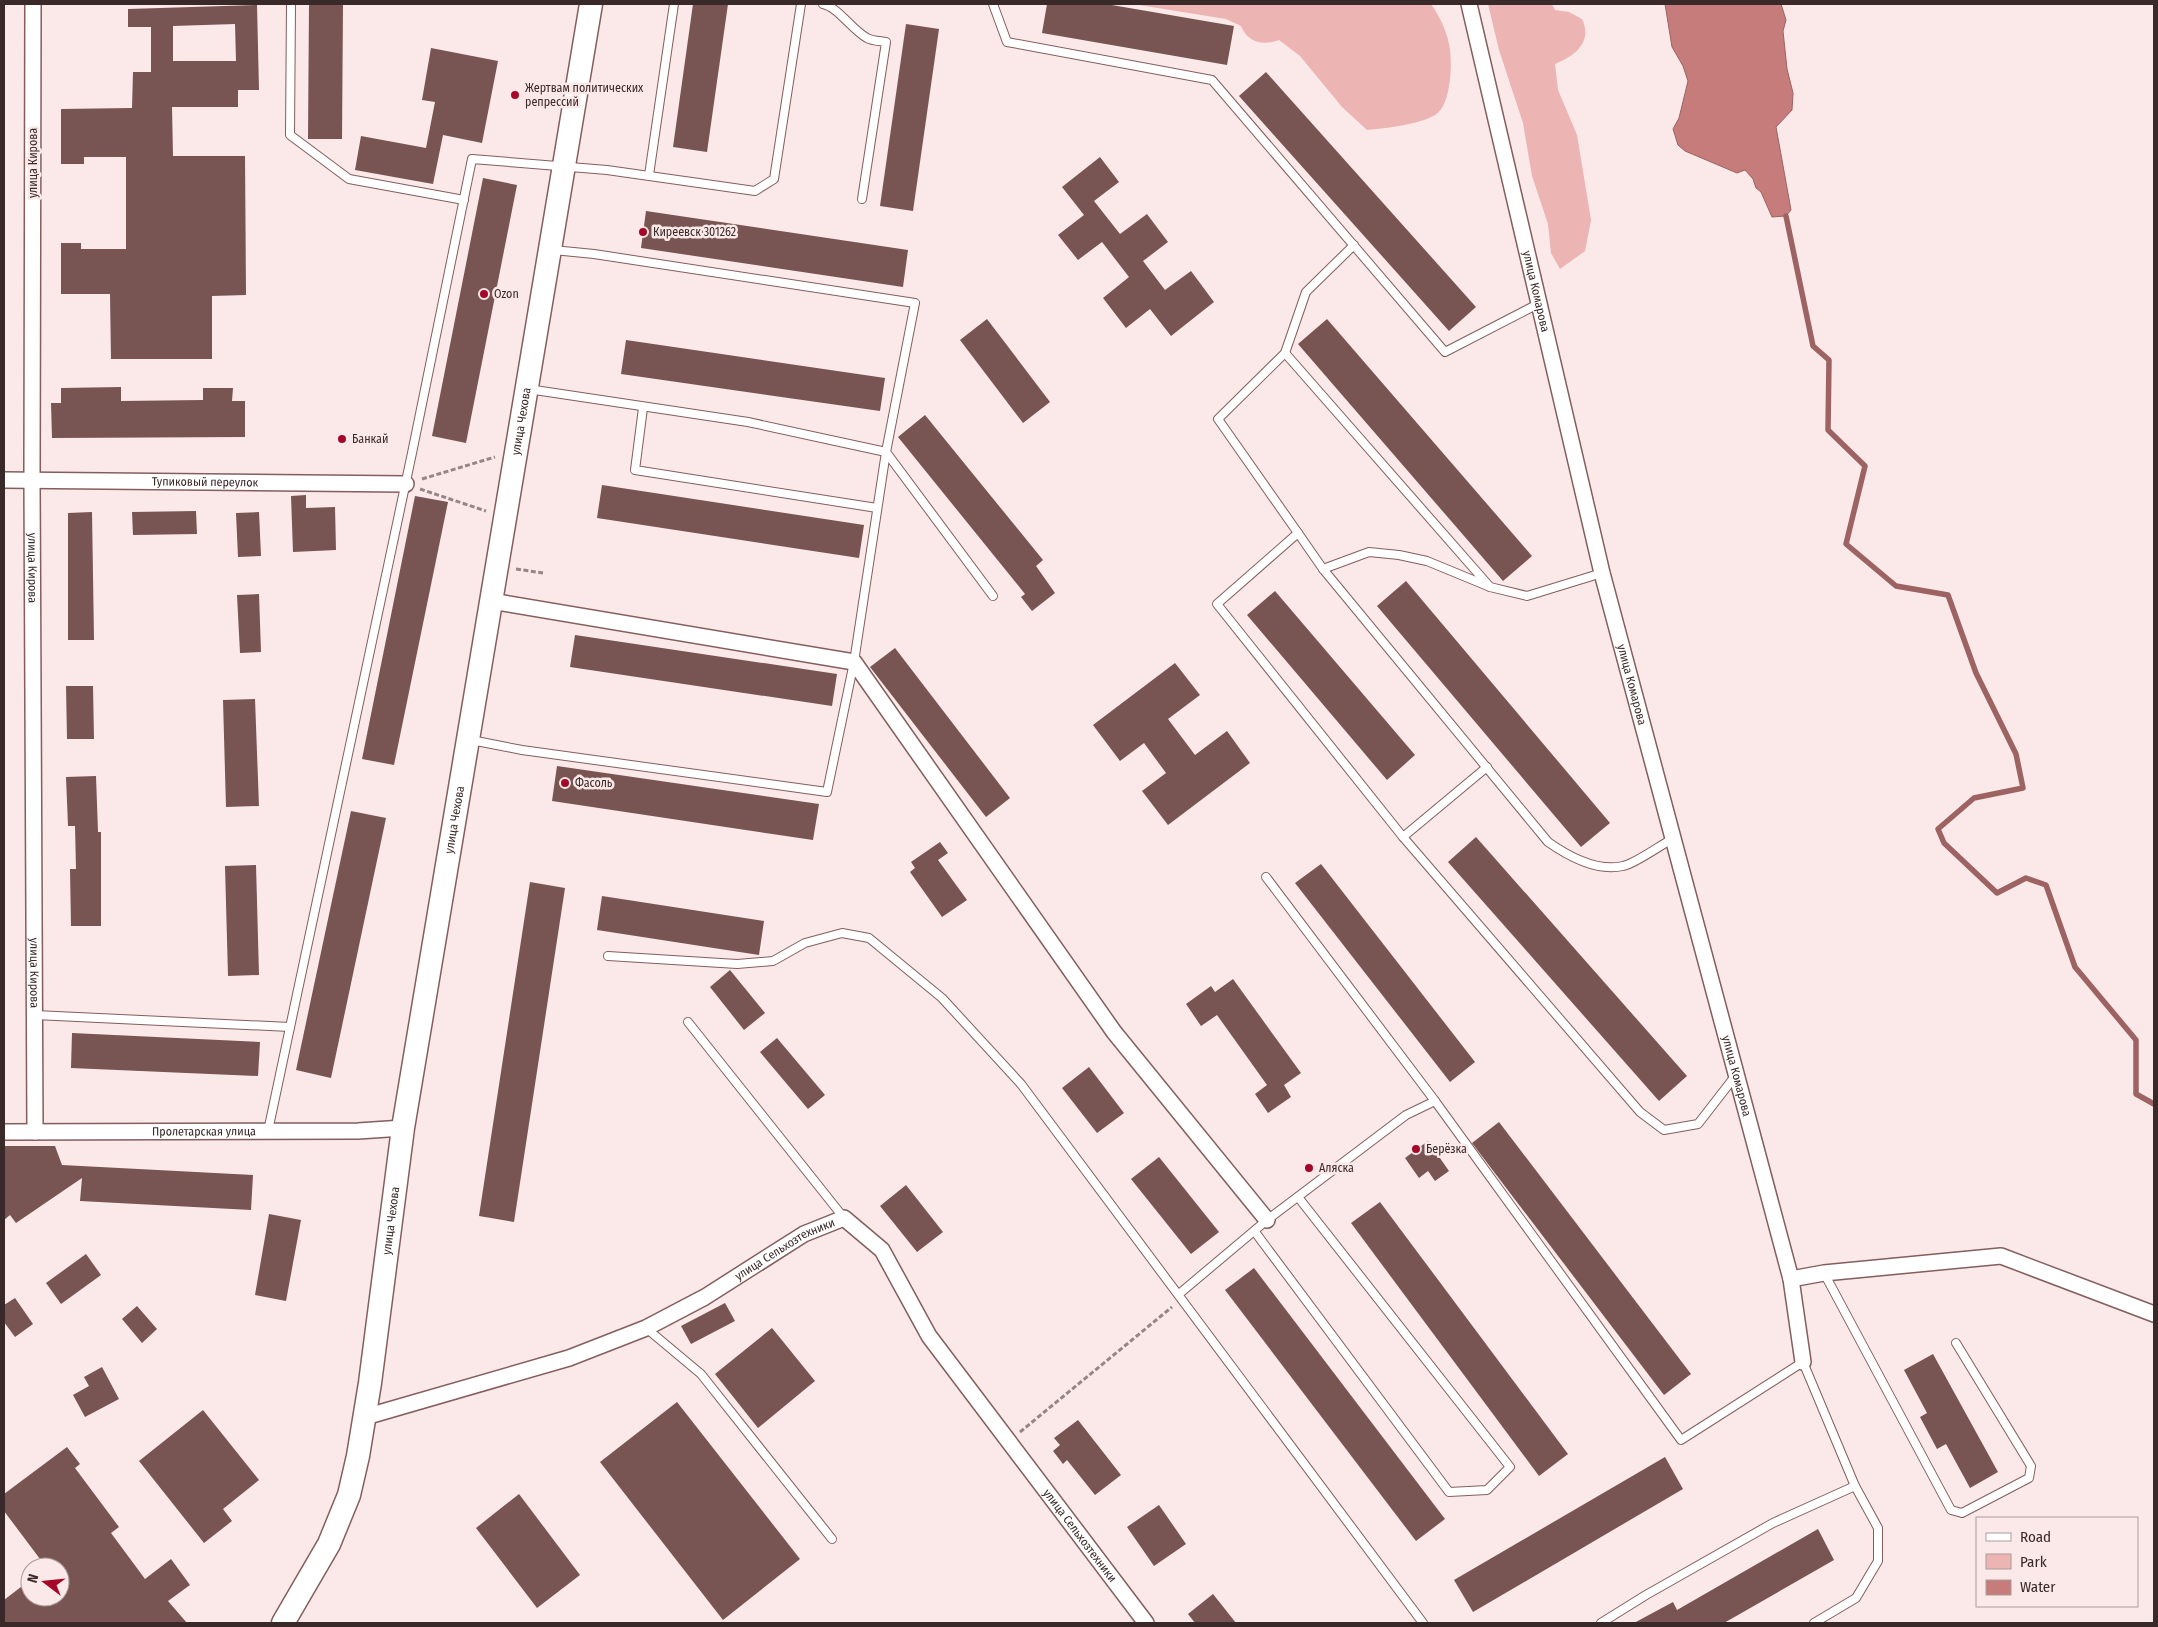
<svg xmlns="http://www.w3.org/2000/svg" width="2158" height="1627" viewBox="0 0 2158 1627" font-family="'Fira Sans Condensed',sans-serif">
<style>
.green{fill:#ecb4b3}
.water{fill:#c67c7b;stroke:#9c6362}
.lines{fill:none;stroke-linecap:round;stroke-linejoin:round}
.stream{stroke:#9c6362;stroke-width:5.5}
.building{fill:#785453;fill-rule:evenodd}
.lane-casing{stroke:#835e5d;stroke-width:10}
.street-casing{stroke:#835e5d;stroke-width:18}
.secondary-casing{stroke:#835e5d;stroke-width:25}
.path{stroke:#958584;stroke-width:3;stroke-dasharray:5 2.5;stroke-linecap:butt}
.lane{stroke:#fff;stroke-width:8}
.street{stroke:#fff;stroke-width:15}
.secondary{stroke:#fff;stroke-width:22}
.poi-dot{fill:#a40728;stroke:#fae9e8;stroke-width:2}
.labels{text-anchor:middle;stroke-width:5;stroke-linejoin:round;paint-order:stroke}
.poi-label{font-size:12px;fill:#392928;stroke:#fae9e8;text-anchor:start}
.street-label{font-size:12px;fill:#392928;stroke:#fae9e8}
</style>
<rect width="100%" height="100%" fill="#fae9e8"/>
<g class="green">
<path d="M1133 4H1431C1440 17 1448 33 1450 50 1452 66 1451 106 1435 115 1418 125 1386 128 1367 130L1342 107 1300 56 1279 40C1263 46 1248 43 1241 26L1226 19Z"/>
<path d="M1488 4H1552L1555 10 1569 12 1582 19C1593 42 1575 56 1555 64L1558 90 1577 135 1591 220 1585 251 1560 269 1551 253 1548 224 1532 176 1523 123 1499 50Z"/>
</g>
<path class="water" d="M1665 4H1781L1786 20 1783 31 1787 69 1793 93 1792 110 1776 127 1791 210 1786 216 1772 217 1761 192 1756 188 1753 179 1745 170 1737 173 1685 151 1678 145 1673 129 1679 118 1688 81 1683 66 1672 47Z"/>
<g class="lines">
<path class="stream" d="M1786 216 1813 346 1829 360 1828 430 1865 466 1846 544 1896 586 1948 595 1976 673 2016 754 2023 788 1974 798 1938 829 1944 843 1997 893 2026 878 2046 885 2075 967 2136 1040V1094L2154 1104"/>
</g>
<g class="building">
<path d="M309 4H343L342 139H308Z"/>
<path d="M693 4H728L707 152 673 147Z"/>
<path d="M1047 4H1106L1234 26 1227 65 1042 33Z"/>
<path d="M257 5 259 90H238V107H172L173 156H245L246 295 212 296V359H111L110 294H61V243H81V249H126V157H84V164H61V109L132 108 133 72H151V27H128V9ZM235 24 236 61H173V26Z"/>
<path d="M906 24 939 29 913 211 880 206Z"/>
<path d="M431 48 498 61 482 143 443 135 433 184 355 170 361 136 426 148 435 102 422 100Z"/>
<path d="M1266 72 1476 307 1449 331 1239 96Z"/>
<path d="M1100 157 1119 182 1094 201 1120 234 1147 214 1168 242 1143 261 1165 290 1191 271 1214 302 1171 336 1150 309 1126 328 1103 298 1129 277 1102 242 1078 260 1058 235 1084 215 1062 187Z"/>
<path d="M483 178 517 185 466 443 432 436Z"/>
<path d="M646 211 908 250 903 287 641 248Z"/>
<path d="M987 319 1050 402 1023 423 960 340Z"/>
<path d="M1327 319 1532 556 1503 581 1298 344Z"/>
<path d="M626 340 885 378 880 411 621 374Z"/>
<path d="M121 387V401L203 400V388H233L232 401H245V437L52 438 51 403H61V388Z"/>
<path d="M925 415 1043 560 1036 566 1055 593 1032 611 1021 597 1025 594 898 437Z"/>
<path d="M602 485 864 525 859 558 597 518Z"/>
<path d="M306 495V508L335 507 336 550 293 552 291 496Z"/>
<path d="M415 496 448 502 394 765 362 759Z"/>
<path d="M196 511 197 534 133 535 132 512Z"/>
<path d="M92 512 94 640H68V513Z"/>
<path d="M259 512 261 556 238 557 236 513Z"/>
<path d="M1406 581 1610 823 1581 847 1377 606Z"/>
<path d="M1275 591 1415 755 1387 780 1247 615Z"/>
<path d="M259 594 261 652 240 653 237 595Z"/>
<path d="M575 635 837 674 832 706 570 667Z"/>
<path d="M895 648 1010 798 986 817 870 667Z"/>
<path d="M1175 663 1200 695 1168 719 1195 755 1227 731 1250 763 1168 825 1142 791 1166 773 1144 743 1120 761 1093 725Z"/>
<path d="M66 686H93L94 739H67Z"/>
<path d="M255 699 259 806 226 807 223 700Z"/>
<path d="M557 766 819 804 813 840 552 801Z"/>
<path d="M96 776 98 832H101V926H71L70 869H76L75 826H68L66 777Z"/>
<path d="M351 811 386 818 331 1078 296 1070Z"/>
<path d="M1476 837 1687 1076 1659 1101 1448 862Z"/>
<path d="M940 842 948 853 938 860 967 900 942 917 910 872 915 868 911 862Z"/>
<path d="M1321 864 1475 1062 1450 1082 1295 883Z"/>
<path d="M256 865 259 975 228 976 225 866Z"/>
<path d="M530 882 565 888 514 1222 479 1216Z"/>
<path d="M602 896 764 921 759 955 597 930Z"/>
<path d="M730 970 765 1013 744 1030 710 987Z"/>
<path d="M1233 979 1301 1073 1284 1085 1291 1097 1268 1113 1255 1094 1267 1085 1217 1015 1201 1026 1186 1004 1211 986 1215 992Z"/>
<path d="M72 1033 260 1042 258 1076 71 1068Z"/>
<path d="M777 1038 825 1095 808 1109 760 1052Z"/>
<path d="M1089 1067 1124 1113 1097 1133 1062 1088Z"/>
<path d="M1499 1122 1691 1374 1664 1395 1472 1143Z"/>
<path d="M1428 1141 1449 1171 1435 1181 1428 1171 1419 1178 1405 1158Z"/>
<path d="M4 1146H55L62 1165 253 1175 251 1210 80 1201 82 1178 16 1223 10 1215 4 1220Z"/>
<path d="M1159 1157 1219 1232 1191 1254 1131 1179Z"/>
<path d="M906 1185 943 1232 917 1252 880 1206Z"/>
<path d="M1380 1202 1568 1454 1539 1476 1351 1223Z"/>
<path d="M269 1214 301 1220 286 1301 255 1295Z"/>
<path d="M86 1254 101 1275 61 1304 46 1283Z"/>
<path d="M1254 1268 1445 1519 1416 1541 1225 1290Z"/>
<path d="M15 1298 33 1324 15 1337 4 1322V1305Z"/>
<path d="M725 1303 735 1321 691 1344 681 1326Z"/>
<path d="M137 1306 157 1329 142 1343 122 1319Z"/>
<path d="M772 1328 815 1381 758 1428 715 1374Z"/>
<path d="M1933 1354 1998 1472 1970 1488 1946 1444 1937 1449 1920 1417 1927 1413 1904 1370Z"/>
<path d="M102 1367 119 1399 85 1417 73 1395 89 1386 84 1377Z"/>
<path d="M677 1402 800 1559 723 1620 600 1462Z"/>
<path d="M203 1410 259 1480 223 1509 232 1521 204 1543 139 1461Z"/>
<path d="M1078 1420 1121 1475 1095 1495 1067 1460 1063 1464 1053 1451 1060 1445 1054 1438Z"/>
<path d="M67 1447 80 1464 75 1468 119 1527 111 1533 145 1579 171 1559 190 1585 168 1601 187 1623H4V1600L30 1580V1597H60V1567H46L4 1511V1494Z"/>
<path d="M1665 1457 1683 1489 1473 1612 1454 1580Z"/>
<path d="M519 1494 580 1575 537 1608 476 1528Z"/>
<path d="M1159 1505 1186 1544 1154 1566 1127 1527Z"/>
<path d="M1818 1529 1834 1560 1724 1623H1634L1673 1602 1677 1610Z"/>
<path d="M1213 1594 1236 1623H1195L1188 1614Z"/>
</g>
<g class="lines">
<g class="lane-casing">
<g id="lane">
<path d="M291 4 290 135 349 179 464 200"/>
<path d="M823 4C838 7 852 30 867 38 872 41 880 41 886 42L862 199"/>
<path d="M993 4 1007 42 1212 80 1445 352 1538 304"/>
<path d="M649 175 674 4"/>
<path d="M1354 245 1306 292 1285 353 1218 419 1298 533 1217 604 1403 837 1640 1112 1664 1130 1698 1124 1736 1075"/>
<path d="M1285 353 1490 587"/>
<path d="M528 389 748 422 886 452 993 596"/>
<path d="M643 408 635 470 877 508"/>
<path d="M1298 533 1323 569 1548 842C1568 856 1597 872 1623 866 1635 864 1662 844 1674 838"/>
<path d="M1323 569 1369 552 1399 555 1427 561 1490 587 1527 596 1602 573"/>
<path d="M471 740 522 750 827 792 854 662 886 452 915 303 594 254 553 250"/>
<path d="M1403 837 1487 767"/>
<path d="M1266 877 1435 1101"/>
<path d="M608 956 737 964 773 961 805 943 842 933 869 938 942 998 1021 1084 1423 1623"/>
<path d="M35 1015 290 1027"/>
<path d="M688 1022 844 1218"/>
<path d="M268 1131 412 453 472 159 607 170 755 191 774 179 801 4"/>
<path d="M1255 1232 1449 1492 1487 1490 1510 1467 1298 1197"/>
<path d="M1824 1273 1951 1510 1962 1513 2029 1478 2031 1466 1956 1343"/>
<path d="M1179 1294 1267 1220 1406 1115 1435 1101 1681 1440 1803 1362 1855 1486 1878 1528V1561L1856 1598 1814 1623"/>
<path d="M646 1328 701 1374 832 1539"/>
<path d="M1601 1623 1646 1595 1773 1523 1855 1486"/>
</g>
</g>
<g class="street-casing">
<g id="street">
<path id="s1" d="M33 4 32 480 35 1132"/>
<path id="s2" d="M1469 4 1602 573 1791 1279 1803 1362"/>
<path id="s3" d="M4 480 406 484"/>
<path d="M491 601 854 662 1114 1032 1267 1220"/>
<path id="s4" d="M4 1132 358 1131 403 1128"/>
<path d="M1791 1279 1824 1273 2001 1256 2154 1314"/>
<path id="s5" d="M365 1417 569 1358 646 1328 705 1297 804 1234 844 1218 882 1250 929 1336 1146 1623"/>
</g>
</g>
<g class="secondary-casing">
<g id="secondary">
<path id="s6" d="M283 1623 329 1544 349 1495 358 1456 370 1383 403 1128 591 4"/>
</g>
</g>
<g class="path">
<path d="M422 479 495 457"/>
<path d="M420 489 486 511"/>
<path d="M516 569 543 573"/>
<path d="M1020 1432 1172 1307"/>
</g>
<use href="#lane" class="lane"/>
<use href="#street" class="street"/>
<use href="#secondary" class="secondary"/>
</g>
<g class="poi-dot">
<circle cx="515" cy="95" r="5"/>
<circle cx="643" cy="232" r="5"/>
<circle cx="484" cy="294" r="5"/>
<circle cx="342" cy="439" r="5"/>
<circle cx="565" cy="783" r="5"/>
<circle cx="1416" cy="1149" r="5"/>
<circle cx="1309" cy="1168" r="5"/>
</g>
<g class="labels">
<g class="poi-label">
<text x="525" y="92">Жертвам политических<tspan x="525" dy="14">репрессий</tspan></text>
<text x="653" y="236">Киреевск 301262</text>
<text x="494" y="298">Ozon</text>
<text x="352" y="443">Банкай</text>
<text x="575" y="787">Фасоль</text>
<text x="1426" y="1153">Берёзка</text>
<text x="1319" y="1172">Аляска</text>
</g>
<g class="street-label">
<text transform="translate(33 163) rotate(-90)" y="4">улица Кирова</text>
<text dy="4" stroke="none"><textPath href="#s2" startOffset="295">улица Комарова</textPath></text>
<text dy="4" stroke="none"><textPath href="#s6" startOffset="1232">улица Чехова</textPath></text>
<text dy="4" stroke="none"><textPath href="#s3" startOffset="201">Тупиковый переулок</textPath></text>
<text dy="4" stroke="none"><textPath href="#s1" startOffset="564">улица Кирова</textPath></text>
<text dy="4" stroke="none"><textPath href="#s2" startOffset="700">улица Комарова</textPath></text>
<text dy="4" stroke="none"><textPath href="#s6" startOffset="828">улица Чехова</textPath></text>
<text dy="4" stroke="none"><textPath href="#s1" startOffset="969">улица Кирова</textPath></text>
<text dy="4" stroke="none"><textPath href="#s2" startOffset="1105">улица Комарова</textPath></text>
<text dy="4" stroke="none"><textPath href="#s4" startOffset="200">Пролетарская улица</textPath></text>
<text dy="4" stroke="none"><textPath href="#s6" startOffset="422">улица Чехова</textPath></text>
<text dy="4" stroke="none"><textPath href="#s5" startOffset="455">улица Сельхозтехники</textPath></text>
<text dy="4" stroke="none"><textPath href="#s5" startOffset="920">улица Сельхозтехники</textPath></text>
</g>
</g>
<rect width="2158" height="1627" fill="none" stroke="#392928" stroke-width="10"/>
<rect x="1976" y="1517" width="162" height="90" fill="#fae9e8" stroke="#ad9c9b"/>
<rect x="1986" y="1533" width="25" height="8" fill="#ffffff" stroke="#ad9c9b"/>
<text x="2020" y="1542" font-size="15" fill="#392928">Road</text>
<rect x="1986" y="1554" width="25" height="15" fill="#ecb4b3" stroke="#ad9c9b"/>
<text x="2020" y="1567" font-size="15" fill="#392928">Park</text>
<rect x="1986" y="1580" width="25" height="15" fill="#c67c7b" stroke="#ad9c9b"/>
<text x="2020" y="1592" font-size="15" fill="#392928">Water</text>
<g transform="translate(45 1582) rotate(286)"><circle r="24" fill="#fae9e8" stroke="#ad9c9b"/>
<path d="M0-4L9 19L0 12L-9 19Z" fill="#a40728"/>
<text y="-8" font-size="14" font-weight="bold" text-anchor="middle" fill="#392928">N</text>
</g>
</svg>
